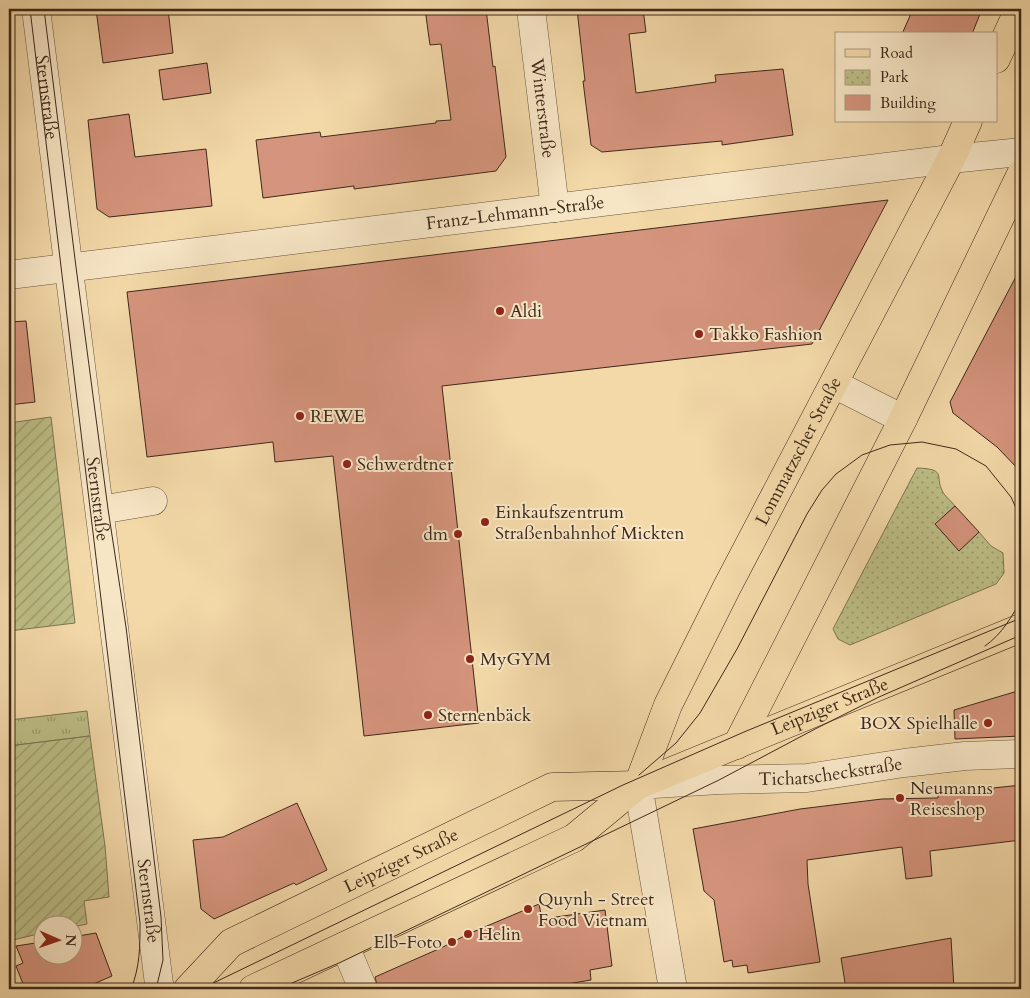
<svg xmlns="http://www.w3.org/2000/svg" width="1030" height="998" viewBox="0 0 1030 998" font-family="Cardo,serif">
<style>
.grass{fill:url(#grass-tufts);stroke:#7e7450}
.park{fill:url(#park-dots);stroke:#7e7450}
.garden{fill:url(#garden-furrows);stroke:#7e7450}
.building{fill:#d5947d;stroke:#3e291a}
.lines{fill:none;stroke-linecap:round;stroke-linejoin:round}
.minor-casing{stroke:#6b553e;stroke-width:29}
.major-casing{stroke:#3e291a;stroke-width:29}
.minor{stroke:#f7e6c6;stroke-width:28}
.major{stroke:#f3d8a8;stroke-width:28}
.tram{stroke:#3e291a;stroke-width:1}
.poi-dot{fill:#8f2418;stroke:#f7e6c6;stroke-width:2}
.labels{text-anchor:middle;stroke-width:4;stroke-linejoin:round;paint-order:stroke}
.street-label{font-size:18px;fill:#3e291a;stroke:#f7e6c6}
.poi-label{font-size:18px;fill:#3e291a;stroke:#f7e6c6;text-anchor:start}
</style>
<defs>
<pattern id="grass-tufts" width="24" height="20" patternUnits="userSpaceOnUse" patternTransform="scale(1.25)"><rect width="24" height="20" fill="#bdbe86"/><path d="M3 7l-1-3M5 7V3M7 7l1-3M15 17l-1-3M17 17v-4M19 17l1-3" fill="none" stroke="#9b9a6d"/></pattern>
<pattern id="park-dots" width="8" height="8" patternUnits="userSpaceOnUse" patternTransform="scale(1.25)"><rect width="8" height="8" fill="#bdbe86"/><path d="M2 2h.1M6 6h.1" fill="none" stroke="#9b9a6d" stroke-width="1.8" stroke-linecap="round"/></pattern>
<pattern id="garden-furrows" width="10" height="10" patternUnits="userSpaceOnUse" patternTransform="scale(1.25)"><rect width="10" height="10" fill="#bdbe86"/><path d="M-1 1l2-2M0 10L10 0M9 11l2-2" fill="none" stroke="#9b9a6d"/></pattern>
</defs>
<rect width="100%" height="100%" fill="#f3d8a8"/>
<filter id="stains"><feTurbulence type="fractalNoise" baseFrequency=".004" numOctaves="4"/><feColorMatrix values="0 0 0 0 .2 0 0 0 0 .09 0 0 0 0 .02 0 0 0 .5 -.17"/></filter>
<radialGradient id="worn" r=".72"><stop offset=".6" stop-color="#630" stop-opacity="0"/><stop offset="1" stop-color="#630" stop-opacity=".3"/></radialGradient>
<path class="grass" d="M87 711 90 736 9 746V720Z"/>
<path class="park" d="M917 468C949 469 933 477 944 494 947 498 952 502 955 506L936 524 959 551 979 532 991 546 1003 553 1004 573 996 584 850 645 838 639 833 629Z"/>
<g class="garden">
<path d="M51 417 75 623 9 631V423Z"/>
<path d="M90 736 105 846 109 897 84 901 87 924 73 927 72 926H42V933L9 941V746Z"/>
</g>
<g class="building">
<path d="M96 9H168L173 53 103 63Z"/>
<path d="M425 9H486L493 67 495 66 506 157 496 171 354 189V186L263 198 256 140 320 132 321 137 436 123V121L451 120 441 44 430 45Z"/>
<path d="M577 9H643L646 32 629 34 636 93 716 82 715 75 783 69 793 135 722 145V141L602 152 591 145 583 81H585Z"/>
<path d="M913 9H982L972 34H902Z"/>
<path d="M207 63 211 93 163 100 159 70Z"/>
<path d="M129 114 135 157 206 149 212 206 109 217 97 209 88 120Z"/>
<path d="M888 200 812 344 442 386 479 723 364 736 333 456 275 462 273 442 147 457 127 292Z"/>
<path d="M1021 267V472L997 447 953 413 950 402Z"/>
<path d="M26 321 35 402 9 405V322Z"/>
<path d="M955 506 979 532 959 551 935 524Z"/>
<path d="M1021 690V736L955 739 954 710Z"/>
<path d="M1021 785V840L930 851 932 876 906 879 902 847 807 860 808 884 820 962 748 973 747 965 733 967 732 960 724 962 714 900 704 891 693 829 800 809 882 799 938 798V794Z"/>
<path d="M297 803 327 870 296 885 294 883 214 919 201 909 193 840 223 837Z"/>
<path d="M539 904 542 919 605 910 612 966 590 970 591 980 538 989H378L375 977 443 947 468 934Z"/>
<path d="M96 933 112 976 82 989H25L16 966 23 963 16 946 42 942V956H72V937Z"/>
<path d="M951 938 954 989H846L841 958Z"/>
</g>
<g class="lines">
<g class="minor-casing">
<g id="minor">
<path id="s1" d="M36 9C76 334 119 659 159 984L161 989"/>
<path id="s2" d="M531 9 555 208"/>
<path id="s3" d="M9 275 951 159 1021 152"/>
<path d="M834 384 903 419"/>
<path d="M100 510 153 501"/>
<path d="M345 946 363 989"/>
<path id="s4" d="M673 989 638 785 719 780 807 778 904 763 965 756 1021 754"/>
</g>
</g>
<g class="major-casing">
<g id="major">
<path d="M996 59 1019 9"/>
<path d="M737 745 903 419 1021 174"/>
<path id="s5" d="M638 785 668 705 726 589 951 159 968 121"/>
<path id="s6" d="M188 989 231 943 237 940 552 787 638 785"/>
<path id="s7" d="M253 989 574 838 638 785 1021 628"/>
</g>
</g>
<use href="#minor" class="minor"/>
<use href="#major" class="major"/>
<g class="tram">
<path d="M30 9 140 923C140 947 140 967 131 989"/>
<path d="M44 9 76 267 108 509 126 627 161 917 163 960 156 989"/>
<path d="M985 646C1001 635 1013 616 1021 599"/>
<path d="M639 775 676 743 700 713 737 649 807 514 822 490 836 474 862 455 890 445 922 442 956 449 986 466 1011 497 1021 519"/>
<path d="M201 989 623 785 744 732 1021 618"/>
<path d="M278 989 339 963 719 780 817 728 879 697 1021 635"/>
</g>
</g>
<g class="poi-dot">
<circle cx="500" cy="311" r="5"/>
<circle cx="699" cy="334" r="5"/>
<circle cx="300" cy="416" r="5"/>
<circle cx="347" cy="464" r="5"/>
<circle cx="485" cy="522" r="5"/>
<circle cx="458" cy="534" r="5"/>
<circle cx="470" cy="659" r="5"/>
<circle cx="428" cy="715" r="5"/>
<circle cx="988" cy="723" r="5"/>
<circle cx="900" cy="798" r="5"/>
<circle cx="528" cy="909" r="5"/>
<circle cx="468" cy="934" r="5"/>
<circle cx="452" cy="942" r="5"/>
</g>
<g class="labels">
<g class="street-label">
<text dy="6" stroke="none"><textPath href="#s1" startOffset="89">Sternstraße</textPath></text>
<text dy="6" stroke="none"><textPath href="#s2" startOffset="100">Winterstraße</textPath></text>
<text dy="6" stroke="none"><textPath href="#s3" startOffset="510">Franz-Lehmann-Straße</textPath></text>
<text dy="6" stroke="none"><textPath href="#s5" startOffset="371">Lommatzscher Straße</textPath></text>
<text dy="6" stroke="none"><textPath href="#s1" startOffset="494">Sternstraße</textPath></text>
<text dy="6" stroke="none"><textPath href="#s7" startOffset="645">Leipziger Straße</textPath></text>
<text dy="6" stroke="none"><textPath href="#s4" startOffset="400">Tichatscheckstraße</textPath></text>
<text dy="6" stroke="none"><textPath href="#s6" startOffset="252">Leipziger Straße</textPath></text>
<text dy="6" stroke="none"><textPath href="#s1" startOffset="899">Sternstraße</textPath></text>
</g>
<g class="poi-label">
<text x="510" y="317">Aldi</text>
<text x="709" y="340">Takko Fashion</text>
<text x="310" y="422">REWE</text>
<text x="357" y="470">Schwerdtner</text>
<text x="495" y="518">Einkaufszentrum<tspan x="495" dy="21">Straßenbahnhof Mickten</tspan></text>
<text x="448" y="540" text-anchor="end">dm</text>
<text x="480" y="665">MyGYM</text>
<text x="438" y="721">Sternenbäck</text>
<text x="978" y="729" text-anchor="end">BOX Spielhalle</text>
<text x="910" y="794">Neumanns<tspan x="910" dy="21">Reiseshop</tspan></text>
<text x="538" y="905">Quynh - Street<tspan x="538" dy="21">Food Vietnam</tspan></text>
<text x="478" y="940">Helin</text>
<text x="442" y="948" text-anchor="end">Elb-Foto</text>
</g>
</g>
<rect width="1030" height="998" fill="none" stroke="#f3d8a8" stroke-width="30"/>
<rect x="10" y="10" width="1010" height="978" fill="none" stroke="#3e291a" stroke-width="2.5"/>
<rect x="15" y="15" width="1000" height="968" fill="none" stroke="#3e291a"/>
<rect x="835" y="32" width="162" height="90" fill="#f7e6c6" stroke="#ad9a81"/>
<rect x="845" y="49" width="25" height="8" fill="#f3d8a8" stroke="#ad9a81"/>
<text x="880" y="58" font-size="15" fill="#3e291a">Road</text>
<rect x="845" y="70" width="25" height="15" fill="url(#park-dots)" stroke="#ad9a81"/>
<text x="880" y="82" font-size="15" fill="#3e291a">Park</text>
<rect x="845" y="95" width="25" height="15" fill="#d5947d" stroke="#ad9a81"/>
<text x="880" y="108" font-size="15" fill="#3e291a">Building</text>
<g transform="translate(58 940) rotate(92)"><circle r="24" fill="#f7e6c6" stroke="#ad9a81"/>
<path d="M0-4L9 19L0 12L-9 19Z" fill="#8f2418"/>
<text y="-8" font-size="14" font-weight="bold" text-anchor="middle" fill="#3e291a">N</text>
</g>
<rect width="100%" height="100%" filter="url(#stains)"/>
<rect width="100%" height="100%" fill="url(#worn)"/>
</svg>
